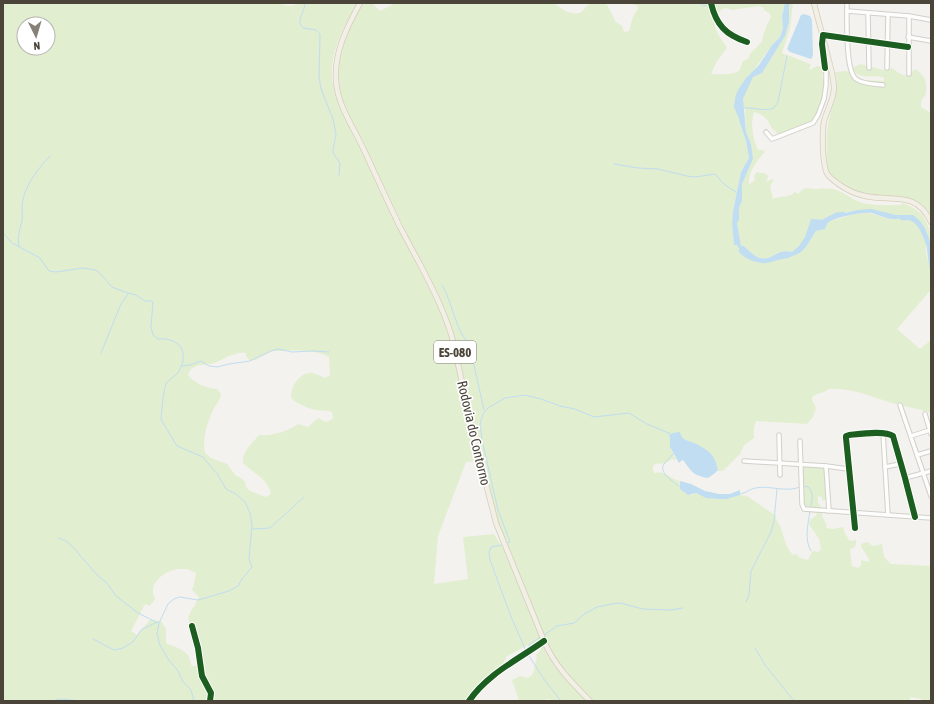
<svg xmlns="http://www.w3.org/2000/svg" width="934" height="704" viewBox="0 0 934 704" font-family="'Asap Condensed',sans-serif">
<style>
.green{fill:#e1eecf;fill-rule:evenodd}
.water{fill:#c0ddf1}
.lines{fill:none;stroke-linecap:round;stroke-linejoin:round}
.stream{stroke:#c0ddf1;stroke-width:1}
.river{stroke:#c0ddf1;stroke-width:4.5}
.minor-casing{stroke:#d2d0cb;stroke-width:5.5}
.major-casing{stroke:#d6cebb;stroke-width:6}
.minor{stroke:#fdfdfc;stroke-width:3.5}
.major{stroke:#f2efe6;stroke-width:4.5}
.cycleway-casing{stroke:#fff;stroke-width:8}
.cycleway{stroke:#1b5e20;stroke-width:6}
.labels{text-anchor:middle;stroke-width:3.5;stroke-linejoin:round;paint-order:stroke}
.shield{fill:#fff;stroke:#817c74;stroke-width:1}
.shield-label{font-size:13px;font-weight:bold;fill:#4b4439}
.street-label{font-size:14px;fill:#4b4439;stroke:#fff}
</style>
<rect width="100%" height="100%" fill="#f4f2ee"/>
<g class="green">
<path d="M3 3H283L284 5 291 6 301 3H357C344 26 330 52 332 79 334 94 341 107 347 121L442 315 453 349 474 450 476 461 466 462 438 536 434 584 468 579 463 537 494 534 506 553 546 653 555 667 587 701H553L549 699H546L545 701H519L512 680 520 676 528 678C537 673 533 666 537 659L536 655 541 650 539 645 535 644 528 645 507 656 499 671 470 701H3ZM24 24H48V48H24ZM272 351C290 351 313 348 329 357L330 375 325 378C320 376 314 372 309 373 297 375 291 388 291 398 297 404 308 408 316 410 322 411 327 410 332 412L333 419 326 422 318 418 308 427 298 424C287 432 271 436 259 435 252 444 242 451 243 463 253 473 268 479 271 494L266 497 250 491 246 487 245 482 241 478 235 475 227 464 211 458 205 453C202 440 207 423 213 410 216 405 220 400 221 394L217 389C206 388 195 384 188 375 189 372 190 369 193 368 198 364 205 365 211 364 222 361 234 351 246 353V356L249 360H255ZM179 569H187L196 573 193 588 191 589 199 597 188 617 199 661 196 666H192C190 663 190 657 187 654 184 650 172 645 167 644L166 642V629L161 621 150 620 137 635 131 631 145 604 150 606 155 599C154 596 153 594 153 592 152 579 168 570 179 569Z"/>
<path d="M362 3H372L380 11 396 3H553C559 6 565 12 572 13 584 16 583 7 590 4 594 2 601 3 606 3L616 22 622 26 624 32 629 31 633 17 638 8V6L629 3H785L782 16 783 28 780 37 772 45 753 71 735 98 739 120 746 141 749 158 741 172 733 210 732 223 734 244 737 245 741 252 757 261 766 262 778 260 788 258 800 253 806 247 816 231 822 230 828 223 831 221 854 214 869 213 886 218 915 219 926 236V253L931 272V291L928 293 897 329 920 349 931 340V413C918 408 905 407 892 403 872 397 850 387 829 389L824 392 820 393 813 396 812 400 816 408 813 417 807 424 756 421 754 427V438L744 445 740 454 723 471H718C717 464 715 458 710 453 706 450 699 445 694 443 687 440 682 441 680 433H673L668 436 670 437V447L676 460 672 459C670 460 668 462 666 463 660 465 649 460 654 473 667 470 669 479 680 481L679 483 691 495 696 493 706 498 727 499 740 495 747 496 776 516C776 521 779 523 781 528 784 538 786 548 793 555L796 554 800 558 808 560 812 552 814 551 818 552 821 549 819 539 809 524 810 520 817 515 816 513 804 512 802 464 824 465 826 500H822V497L818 496V503L822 509C821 516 824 520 827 525L826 528 834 529 843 527 845 534 847 536 849 541 856 540V544L855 547 850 549 852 566 859 568 861 564V560L869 562C869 554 861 551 861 544L867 542 873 546 882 544 884 557 891 564 931 566V701H923L921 699 911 697 909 700 888 701 874 700 871 701H593L565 672 549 648 499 526 489 491 453 331C443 304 429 279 417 254 401 222 386 190 370 158 357 131 336 102 337 71 337 46 351 23 362 3ZM759 6 764 8V10L769 13 771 16C768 24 763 33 762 42L760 43C757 49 749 51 749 58L742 62C742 64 741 66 740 69 736 76 718 74 711 74L717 61 727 48C721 37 711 29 716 16 719 11 721 9 726 8L732 10Z"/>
<path d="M789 3H793L790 28 782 53 810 64 811 65 809 69 810 70 817 66 822 67 823 70 822 77 825 83 823 94 818 112 811 123 779 135 774 130 772 129C769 120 763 114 754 112 750 123 753 140 758 150H764L765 152C758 159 748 172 749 184H750L755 180 754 176 757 172 767 174 768 178 766 182 772 179 774 180 770 186 773 199C780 195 788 199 795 192L798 194C804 187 806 188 814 189 819 189 826 188 832 189 841 190 852 200 863 203 875 206 889 205 901 205L902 203C928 211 931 228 931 251L927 234 917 218 866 210C858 210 849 211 840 214 826 218 828 223 812 219 808 224 808 231 805 237 802 244 797 248 792 252 771 246 770 274 744 246H741L737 223 739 208 742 201V184L753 159 751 144 746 132 745 109 742 103 745 93 753 77 762 73 785 36 789 22Z"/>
<path d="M860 64 887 71 892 68C903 76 905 79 915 69 926 76 927 82 926 94L921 101V107L931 113V215C914 189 893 200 868 196 858 194 851 191 843 185 838 182 832 179 829 174 826 169 827 162 827 156 827 146 826 135 828 125 831 104 841 95 835 72L847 71 860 80 884 81V78C874 73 858 82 853 68Z"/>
</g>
<g class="water">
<path d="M785 3H789V22L785 36 762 73 753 77 743 99 746 132 751 144 753 159 742 184V201L739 208V220L737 223 741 246H744C770 274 771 246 792 252L799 246 805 237 811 219 826 220 840 214 858 210 871 209 896 215H913C932 228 931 252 931 272 925 255 930 234 916 220 912 216 899 219 892 219 885 218 879 215 872 213 864 212 832 217 827 224 826 225 826 227 825 229L816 231 806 247 800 253 788 258 778 260 760 262 741 252 737 245H734L732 223 733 211 741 172 749 158 746 141 739 120 735 98 738 90 746 78 759 65 772 45 780 37 783 28 782 16Z"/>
<path d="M804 14 810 16 812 20 813 56 811 59 790 52 787 49 801 15Z"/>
<path d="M680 432C682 441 687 440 694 443 699 445 706 449 710 453 715 458 717 464 718 471H717L715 473 708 478C695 476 691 472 684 461L682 460 679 463 670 447V437L668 436 673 433Z"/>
<path d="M680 481 691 484 705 491 719 494H730L740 490V495L727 499H720L706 498 696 493 688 495 680 489Z"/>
</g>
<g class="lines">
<g class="stream">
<path d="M305 3C305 12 295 21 303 28L316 30 320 34 319 77 321 89 333 119 336 134 333 150V153L340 163 339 175"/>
<path d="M699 3 704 6 709 4"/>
<path d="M743 108C754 107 764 112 774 108L778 102 787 56"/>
<path d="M614 164 638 168 658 169 687 176 695 177 715 174 725 185 736 192"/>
<path d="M3 233 12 243 40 258 49 271 56 272 83 268 95 270 99 272 112 287 128 293 136 295 145 301H151L153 302 151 327 153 335 158 339C179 337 190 352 179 371 176 377 169 378 166 384 163 392 162 410 161 419L162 421 177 446 203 457 218 475 226 489 236 494 245 502 250 513 252 525 249 559 252 567 242 579 238 586 229 591 198 600 180 597 174 599 168 604 159 623 157 634 160 645 168 659 178 671 183 682 191 690 194 701"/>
<path d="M19 246C17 237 20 229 22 221 23 214 21 206 23 199 27 182 39 168 50 156"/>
<path d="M442 285C452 301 456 332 469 343L484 410"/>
<path d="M101 353 121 304 128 294"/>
<path d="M182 366 190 365 201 361 209 366 217 367 229 364 250 361 271 351 278 349 292 352 314 351 329 352"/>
<path d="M673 454C670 458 667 460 664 464 658 473 674 482 679 486"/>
<path d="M804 486 808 487C814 492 812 499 811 506"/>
<path d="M740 494C746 493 750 489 755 488 770 485 786 493 800 487"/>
<path d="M810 511C808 524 804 540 811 551"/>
<path d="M253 529 270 528 304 497"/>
<path d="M58 538 66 541 72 546 98 576 107 583 116 596 138 613 158 623"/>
<path d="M507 543 510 542 509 539 498 510 482 440 480 424 483 414 488 408 505 398 525 395 541 399 560 406 575 409 594 417 629 413 647 424 671 434"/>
<path d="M502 545 491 547 489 553 490 560 512 619 526 651"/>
<path d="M746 602 749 595 751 571 771 532 774 521 777 489"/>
<path d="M544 635 557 626 574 623 583 615 597 607 612 604 620 603 643 609 671 610 683 608"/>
<path d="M93 639 114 650 123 648 133 642 141 630 157 622"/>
<path d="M755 648 765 665 794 701"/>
<path d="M526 651 529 645 540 637"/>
<path d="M528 654 543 678 561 701"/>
<path d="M52 701 60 699 81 701"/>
</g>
<g class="river">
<path d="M738 98 736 106 740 115"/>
<path d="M902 218C905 218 909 217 912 219 920 222 926 236 928 244"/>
<path d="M819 224 836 215 843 214"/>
<path d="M741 251C750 260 765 264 776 258"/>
</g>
<g class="minor-casing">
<g id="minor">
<path d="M711 3C716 25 726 35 747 42"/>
<path d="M847 3C847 18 845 71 856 79 862 84 875 84 883 85"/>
<path d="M847 11 909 16 931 20"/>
<path d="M868 13 869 68"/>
<path d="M908 37 931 41"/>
<path d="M825 68 822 44 823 35 908 47"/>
<path d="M887 68 888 15"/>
<path d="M909 74V16"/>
<path d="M766 132 772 139 813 123 818 115 824 99 826 85V68"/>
<path d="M900 405 931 496"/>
<path d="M925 414 931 434"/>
<path d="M883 433 888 515"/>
<path d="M779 435 780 475"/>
<path d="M911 436 930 430"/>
<path d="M800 441 802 504 804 509 931 518"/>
<path d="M917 455 931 451"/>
<path d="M744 461 826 466 848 469"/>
<path d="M826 466 829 511"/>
<path d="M885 467 900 464"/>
<path d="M905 478 931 471"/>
<path d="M855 528 846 438V436L849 435C859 434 885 430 893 436L905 478 915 517"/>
<path d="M192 626 198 648 202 676 211 693 210 701"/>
<path d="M469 701C487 674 519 659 544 641"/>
</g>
</g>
<g class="major-casing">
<g id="major">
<path d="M360 3C347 27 334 52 336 80 337 105 354 128 364 150 376 176 388 202 400 227 419 263 440 298 452 337L476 445 496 523 544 641C554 665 572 683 590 701"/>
<path d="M814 3C818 20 823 36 827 53 830 65 834 77 834 89 833 101 827 110 824 121 822 132 822 167 828 175 831 179 836 182 840 185 847 190 856 194 865 196 892 202 916 190 931 222"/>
</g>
</g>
<use href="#minor" class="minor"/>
<use href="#major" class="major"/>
<g class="cycleway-casing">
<g id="cycleway">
<path d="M711 3C716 25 726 35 747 42"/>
<path d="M825 68 822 44 823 35 908 47"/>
<path d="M855 528 846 438V436L849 435C859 434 885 430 893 436L905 478 915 517"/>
<path d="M192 626 198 648 202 676 211 693 210 701"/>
<path d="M469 701C487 674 519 659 544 641"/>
</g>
</g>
<use href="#cycleway" class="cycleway"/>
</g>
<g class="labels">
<rect class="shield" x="434" y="341" width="42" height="22" rx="3"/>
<g class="shield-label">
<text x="455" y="357">ES-080</text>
</g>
<g class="street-label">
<text transform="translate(474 433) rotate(77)" y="5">Rodovia do Contorno</text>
</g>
</g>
<rect width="934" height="704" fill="none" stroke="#4b4439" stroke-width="8"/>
<g transform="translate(36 36) rotate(175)"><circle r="19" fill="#ffffff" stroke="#b7b4b0"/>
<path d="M0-3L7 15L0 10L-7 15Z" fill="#868178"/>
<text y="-6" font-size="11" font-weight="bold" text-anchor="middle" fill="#4b4439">N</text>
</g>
</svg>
